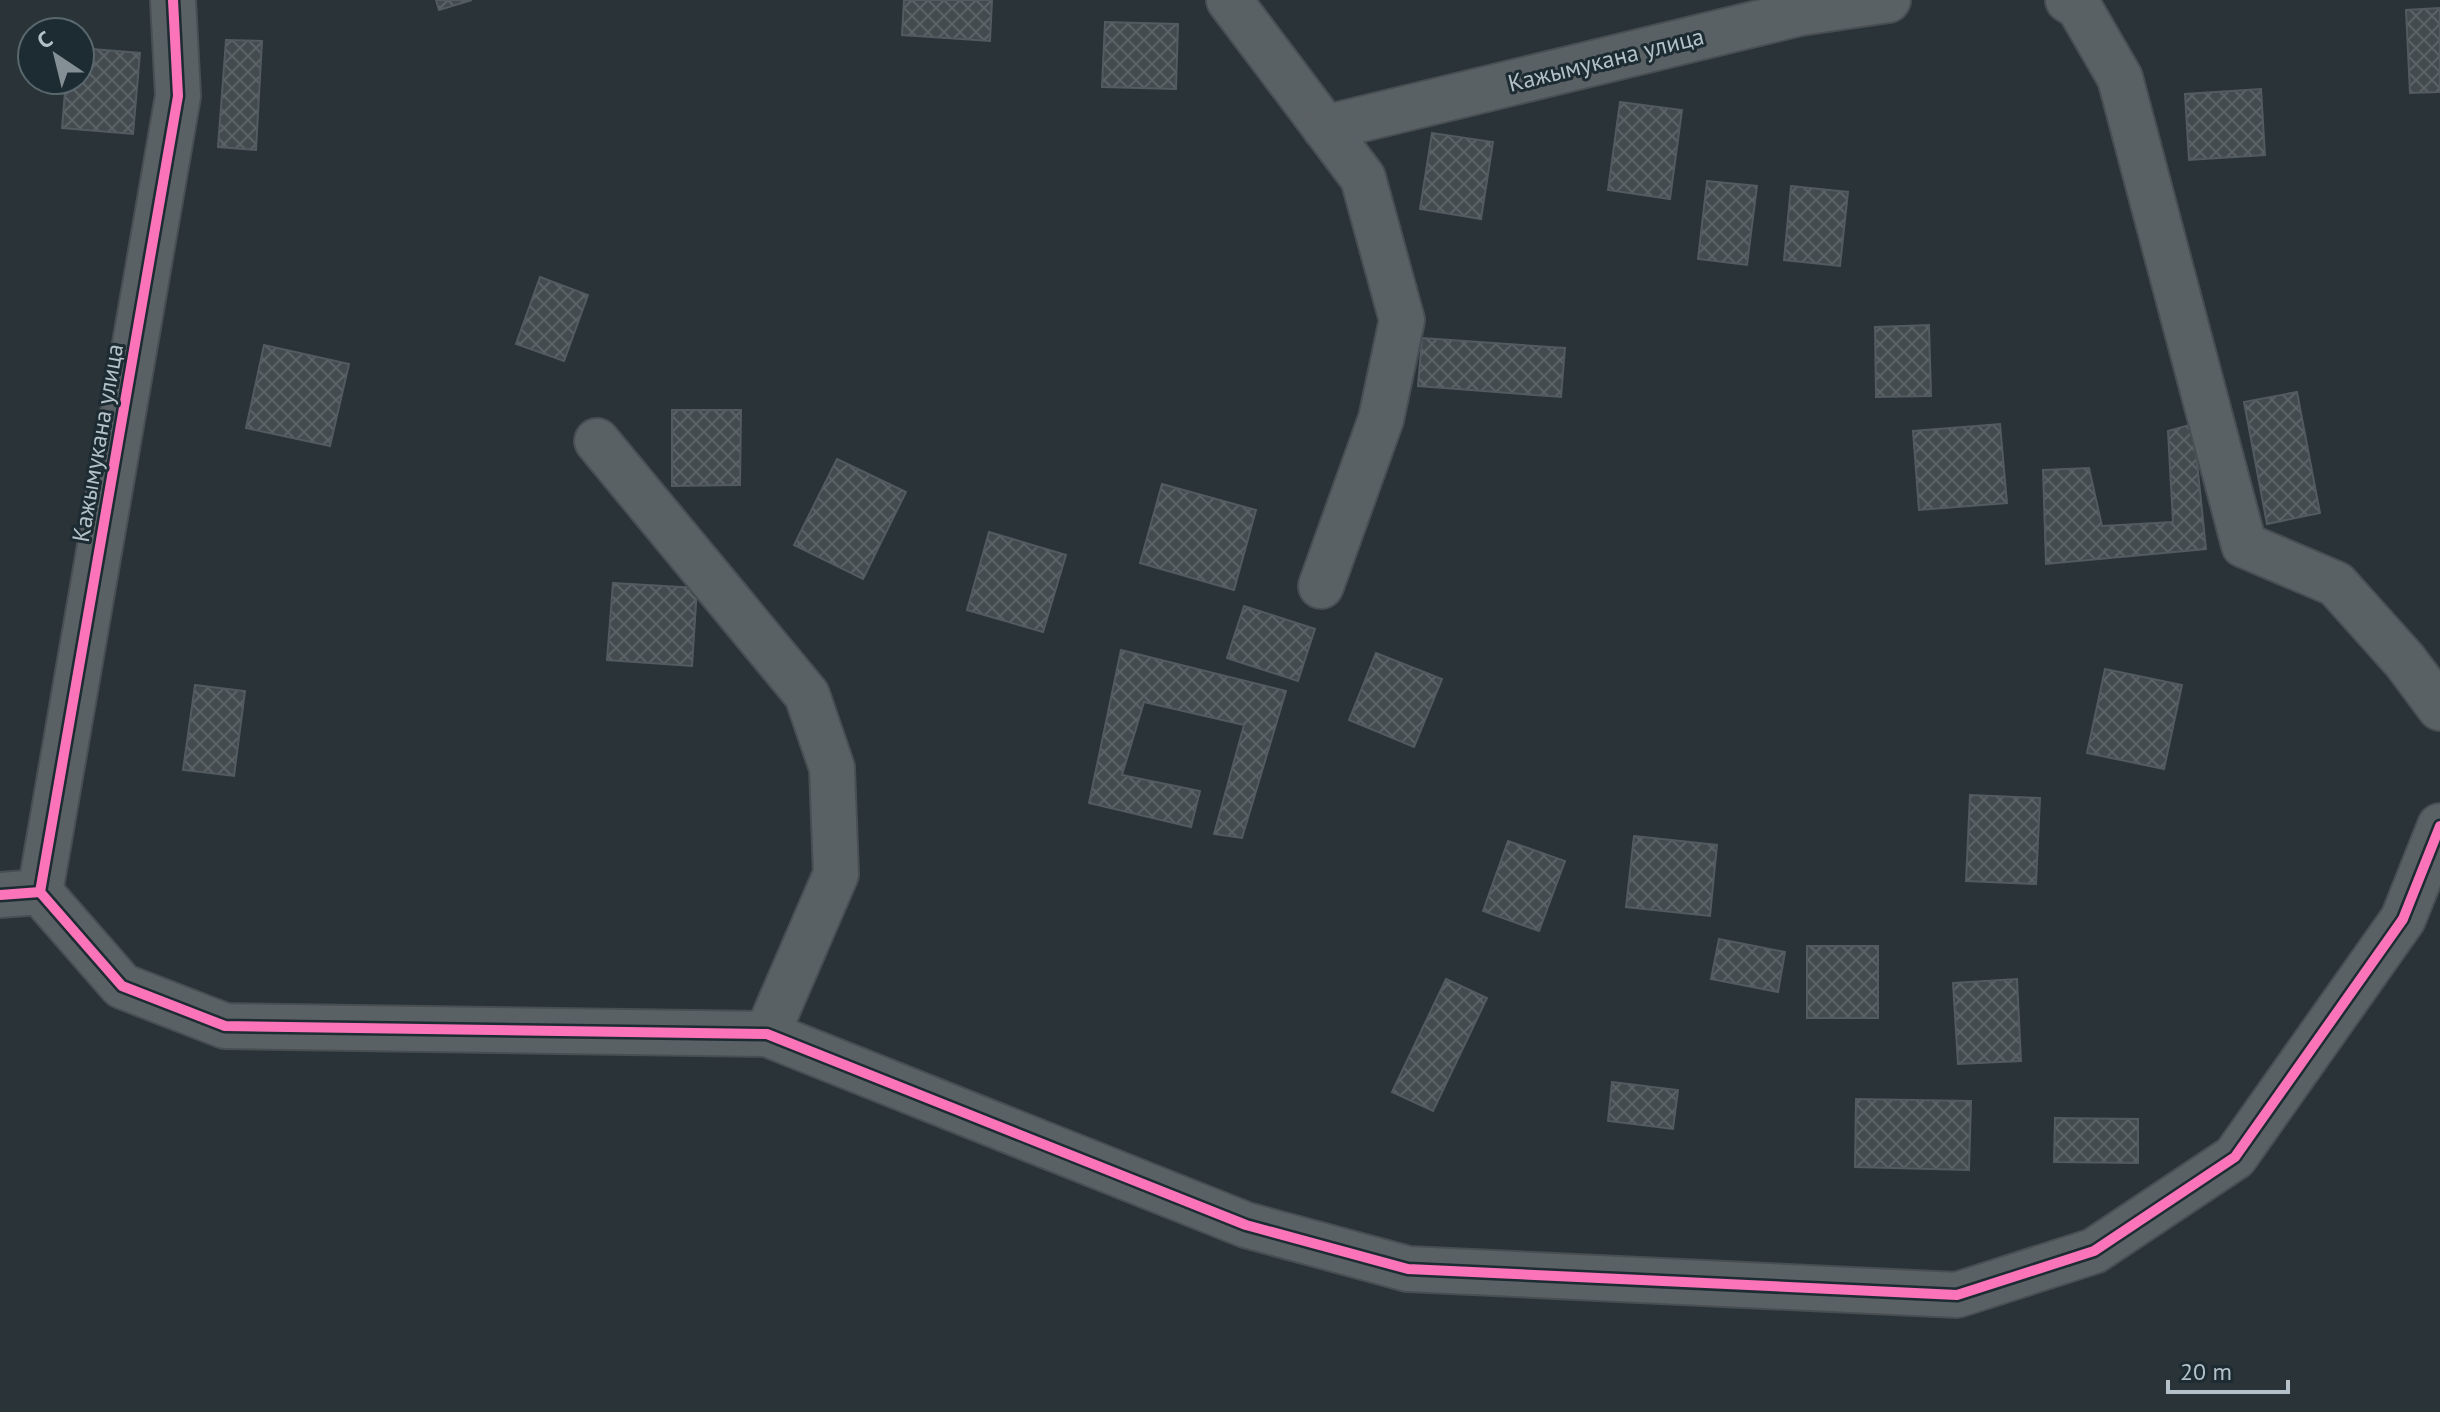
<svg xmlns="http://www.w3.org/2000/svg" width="2440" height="1412" viewBox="0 0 2440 1412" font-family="'PT Sans',sans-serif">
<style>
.building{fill:url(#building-cross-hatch);stroke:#525b5f;stroke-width:2}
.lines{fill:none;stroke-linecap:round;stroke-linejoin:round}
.minor-casing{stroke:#484f52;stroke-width:48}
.minor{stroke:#5a6165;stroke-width:44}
.cycleway-casing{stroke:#1d2b32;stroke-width:15}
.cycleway{stroke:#fb73b8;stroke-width:10}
.labels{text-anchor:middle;stroke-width:6;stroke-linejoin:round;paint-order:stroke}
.street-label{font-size:24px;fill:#b4c1c8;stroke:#1d2b32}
</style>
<defs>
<pattern id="building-cross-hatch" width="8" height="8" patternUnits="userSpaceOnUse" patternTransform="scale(2)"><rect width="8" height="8" fill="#434b4e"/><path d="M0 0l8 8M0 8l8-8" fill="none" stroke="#5c6366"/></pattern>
</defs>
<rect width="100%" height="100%" fill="#2a3337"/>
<g class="building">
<path d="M436 0H472L439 10Z"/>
<path d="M904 0H992L990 41 902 35Z"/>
<path d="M2440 8V92L2410 93 2406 10Z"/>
<path d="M1105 22 1178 24 1176 89 1102 87Z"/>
<path d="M226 40 262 41 256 150 218 147Z"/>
<path d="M80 48 140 53 133 134 62 128 66 80H80Z"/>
<path d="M2261 89 2265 155 2189 160 2185 94Z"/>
<path d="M1620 102 1682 110 1670 199 1608 190Z"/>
<path d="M1432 133 1493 142 1481 219 1420 209Z"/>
<path d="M1707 181 1757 186 1747 265 1698 259Z"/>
<path d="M1791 186 1848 192 1840 266 1784 260Z"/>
<path d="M540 277 588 295 564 361 516 344Z"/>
<path d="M1929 325 1931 396 1876 397 1875 327Z"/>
<path d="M1422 338 1565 348 1561 397 1418 386Z"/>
<path d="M264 345 349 364 330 446 246 428Z"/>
<path d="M2297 392 2320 513 2267 524 2244 402Z"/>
<path d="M672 410H741L740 485 672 486Z"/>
<path d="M2000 424 2007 503 1919 510 1913 431Z"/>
<path d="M2193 424 2206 549 2046 564 2043 470 2089 468 2102 526 2173 522 2168 431Z"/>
<path d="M837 459 906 492 863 579 794 545Z"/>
<path d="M1162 484 1256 510 1234 590 1140 563Z"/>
<path d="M989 532 1066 555 1043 632 967 610Z"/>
<path d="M613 583 697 588 692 666 607 660Z"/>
<path d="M1244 606 1315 629 1298 681 1227 658Z"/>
<path d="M1121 650 1286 691 1242 838 1214 834 1244 725 1144 702 1122 775 1200 791 1191 827 1089 803Z"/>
<path d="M1376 653 1442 679 1414 747 1349 720Z"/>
<path d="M2105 669 2182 685 2164 769 2087 753Z"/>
<path d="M195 685 245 691 234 776 183 770Z"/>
<path d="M1970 795 2040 798 2036 884 1966 881Z"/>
<path d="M1634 836 1717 845 1710 916 1626 907Z"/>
<path d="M1508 841 1565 861 1539 931 1483 911Z"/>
<path d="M1719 939 1785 952 1778 992 1711 979Z"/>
<rect x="1807" y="946" width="71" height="72"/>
<path d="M1446 979 1487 998 1433 1111 1392 1092Z"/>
<path d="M2017 979 2021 1061 1958 1064 1953 983Z"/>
<path d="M1612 1082 1678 1090 1673 1129 1608 1121Z"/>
<path d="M1856 1099 1971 1101 1969 1170 1855 1167Z"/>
<path d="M2055 1118 2138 1119V1163L2054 1162Z"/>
</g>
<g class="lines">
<g class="minor-casing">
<g id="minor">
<path d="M1229 0 1363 178 1402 320 1381 419 1321 586"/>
<path d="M2068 0 2079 7 2120 78 2244 545 2336 584 2405 661 2440 708"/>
<path d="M1325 128 1800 13 1888 0"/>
<path d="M597 441 807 695 832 768 836 874 767 1034"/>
<path d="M40 892 178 96 173 0"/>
<path d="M0 895 40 892 122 986 225 1026 767 1034 1246 1225 1408 1269 1957 1295 2094 1251 2235 1157 2403 919 2440 826"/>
</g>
</g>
<use href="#minor" class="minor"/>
<g class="cycleway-casing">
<g id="cycleway">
<path d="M40 892 178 96 173 0"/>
<path d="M0 895 40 892 122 986 225 1026 767 1034 1246 1225 1408 1269 1957 1295 2094 1251 2235 1157 2403 919 2440 826"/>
</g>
</g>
<use href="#cycleway" class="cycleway"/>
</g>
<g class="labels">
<g class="street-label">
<text transform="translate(1606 60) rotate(-14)" y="8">Кажымукана улица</text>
<text transform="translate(98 443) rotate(-80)" y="8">Кажымукана улица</text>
</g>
</g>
<g transform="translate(56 56) rotate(325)"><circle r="38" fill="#1d2b32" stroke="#59676e" stroke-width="2"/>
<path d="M0-6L14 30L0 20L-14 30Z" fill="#848f95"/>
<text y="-12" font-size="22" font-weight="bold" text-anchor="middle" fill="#b4c1c8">С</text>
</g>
<path d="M2168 1380v12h120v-12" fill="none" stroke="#b4c1c8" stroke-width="4"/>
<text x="2180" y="1380" font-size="24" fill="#b4c1c8" stroke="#1d2b32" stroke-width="6" paint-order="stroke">20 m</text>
</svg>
